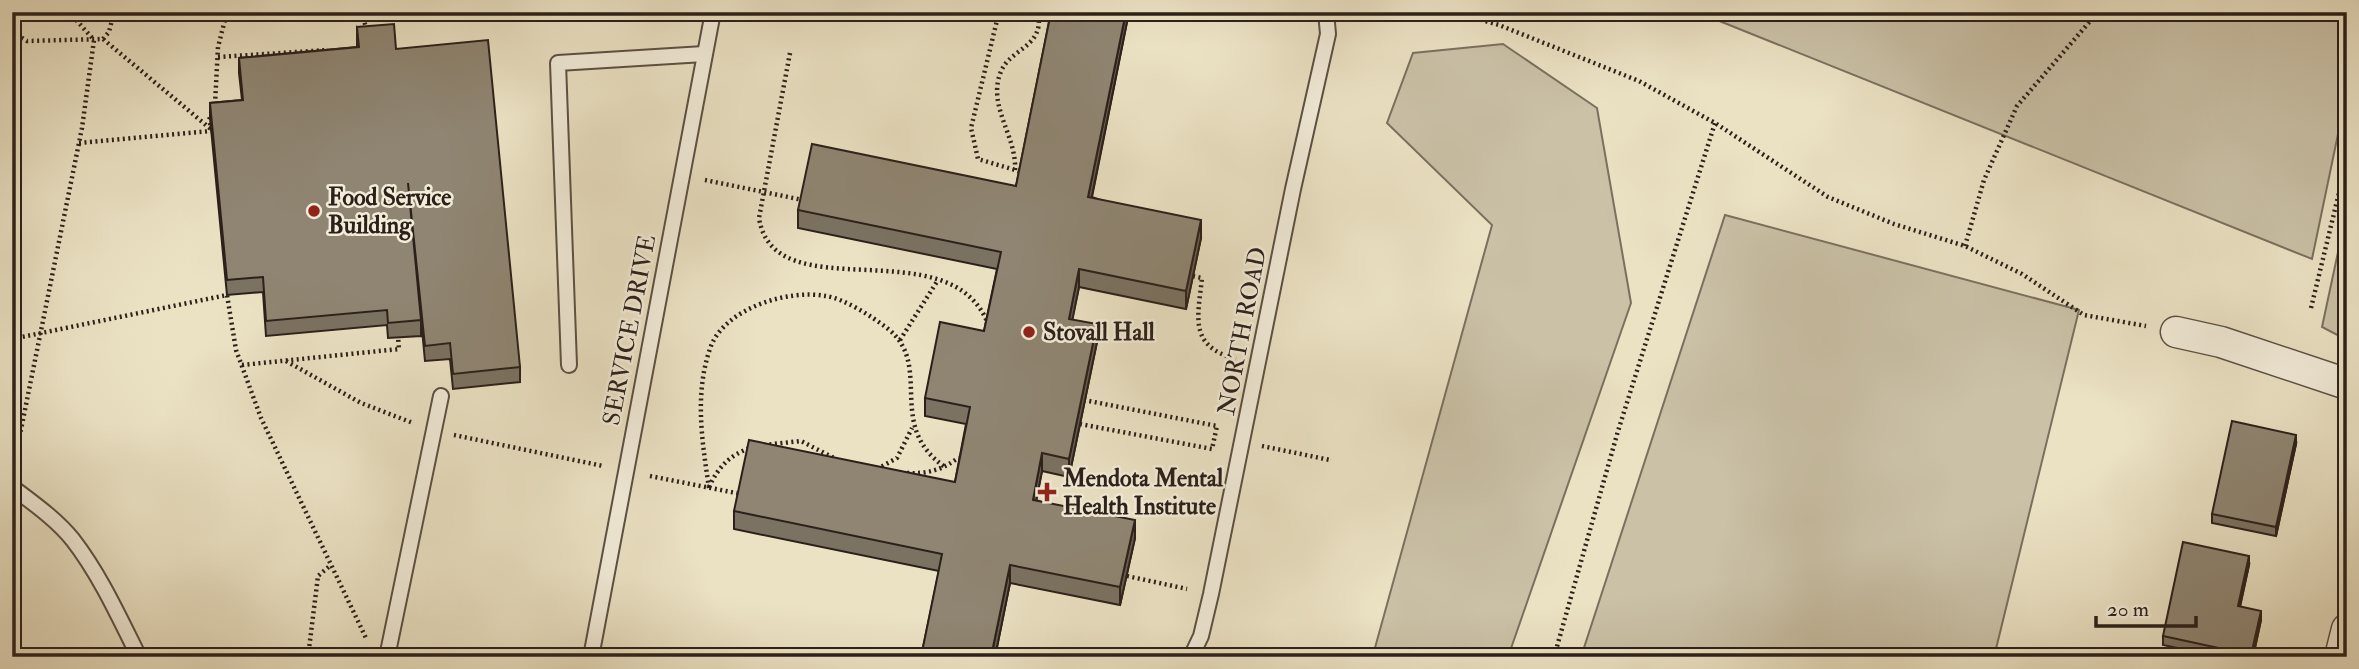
<svg xmlns="http://www.w3.org/2000/svg" width="2359" height="669" viewBox="0 0 2359 669" font-family="'IM FELL Double Pica',serif">
<style>
.green{fill:#cac1a7;stroke:#7a7060;stroke-width:2}
.lines{fill:none;stroke-linecap:round;stroke-linejoin:round}
.service-casing{stroke:#5b5044;stroke-width:18}
.minor-casing{stroke:#5b5044;stroke-width:33}
.path{stroke:#2b201a;stroke-width:4.5;stroke-dasharray:2 3.5;stroke-linecap:butt}
.service{stroke:#f2ecd9;stroke-width:14}
.minor{stroke:#f2ecd9;stroke-width:30}
.wall{fill:#7b7262;stroke:#2b201a;stroke-width:2}
.shaded-wall{fill:#645d50;stroke:#2b201a;stroke-width:2}
.building{fill:#8f8572;stroke:#2b201a;stroke-width:2}
.poi-dot{fill:#8f2418;stroke:#f2ecd9;stroke-width:2.5}
.labels{text-anchor:middle;stroke-width:5;stroke-linejoin:round;paint-order:stroke}
.poi-label{font-size:24px;font-weight:bold;fill:#2b201a;stroke:#f2ecd9;text-anchor:start}
.street-label{font-size:24px;fill:#2b201a;stroke:#f2ecd9}
</style>
<rect width="100%" height="100%" fill="#ebe2c4"/>
<filter id="stains"><feTurbulence type="fractalNoise" baseFrequency=".00286" numOctaves="4"/><feColorMatrix values="0 0 0 0 .2 0 0 0 0 .09 0 0 0 0 .02 0 0 0 .5 -.17"/></filter>
<radialGradient id="worn" r=".72"><stop offset=".6" stop-color="#630" stop-opacity="0"/><stop offset="1" stop-color="#630" stop-opacity=".3"/></radialGradient>
<g class="green">
<path d="M1697 12H2347V91L2312 259Z"/>
<path d="M1503 44 1597 108 1631 303 1508 657H1363L1373 655 1492 225 1387 123 1413 53Z"/>
<path d="M2347 210V340L2322 327Z"/>
<path d="M1725 215 2079 310 1994 657H1581Z"/>
</g>
<g class="lines">
<g class="service-casing">
<g id="service">
<path d="M569 365 558 63 704 54"/>
<path d="M12 487C33 503 56 519 73 540 100 575 119 617 139 657"/>
<path d="M387 657 441 396"/>
<path d="M591 657 713 12"/>
<path d="M1191 657 1201 636 1211 594 1293 189 1328 34 1326 12"/>
</g>
</g>
<g class="minor-casing">
<g id="minor">
<path d="M2176 332 2221 342 2347 384"/>
<path d="M2340 657 2347 629"/>
</g>
</g>
<g class="path">
<path d="M362 12 367 32"/>
<path d="M999 12 971 128 978 159 1022 172"/>
<path d="M1454 12 1499 25 1639 81 1715 123 1828 197 1894 224 1965 246 2022 274 2084 315 2146 326"/>
<path d="M12 25 17 35 27 41 103 39 212 130"/>
<path d="M103 39 109 32 114 12"/>
<path d="M790 53 759 218C774 313 950 226 988 324"/>
<path d="M218 57 328 50"/>
<path d="M212 130 209 120 215 104 218 47 227 12"/>
<path d="M79 143 211 131"/>
<path d="M1015 170C1017 137 988 107 1000 74 1009 47 1045 49 1038 12"/>
<path d="M705 180 803 200"/>
<path d="M1965 246 1984 180 2017 106 2098 12"/>
<path d="M1193 276 1202 278C1198 317 1188 346 1236 359"/>
<path d="M2311 308 2347 160"/>
<path d="M12 339 227 295 236 350 261 418 366 638"/>
<path d="M900 340 938 280"/>
<path d="M286 361 361 403 413 423"/>
<path d="M242 365 399 349 398 337"/>
<path d="M1080 424 1212 449 1217 426 1084 400"/>
<path d="M454 435 603 466"/>
<path d="M764 445 801 441 834 458"/>
<path d="M1262 446 1330 460"/>
<path d="M14 464 82 128 94 40 69 12"/>
<path d="M877 469 897 458 912 428"/>
<path d="M907 473C927 474 942 470 958 458H963"/>
<path d="M650 476 741 494"/>
<path d="M709 487C719 466 730 455 752 447"/>
<path d="M709 488C702 441 694 392 711 346 726 308 788 289 826 296 845 299 871 316 887 328 935 365 884 425 945 467"/>
<path d="M1127 576 1187 589"/>
<path d="M308 657 318 576 331 565"/>
<path d="M1554 657 1618 431 1715 123"/>
</g>
<use href="#service" class="service"/>
<use href="#minor" class="minor"/>
</g>
<g class="wall">
<path d="M12 12H36V15L12 19Z"/>
<path d="M1051 12H1129L1092 197 1201 238 1186 309 1079 287 1072 319 1097 342 1069 477 1042 471 1036 500 1135 538 1120 605 1010 583 995 657H921L939 571 734 529V511L955 482 966 424 925 416V398L984 331 997 269 798 228V210L1016 186Z"/>
<path d="M357 27 396 49 520 367V382L453 389 450 359 425 361 418 287 421 320V336L388 338 387 325 266 336 263 292 227 295 210 118V103L242 100 239 73V58L357 47Z"/>
<path d="M2296 444 2276 536 2212 523V514Z"/>
<path d="M2249 565 2240 607 2261 620 2253 657H2220L2163 645V636Z"/>
</g>
<g class="shaded-wall">
<path d="M1126 12H1129L1088 215V197Z"/>
<path d="M1201 220V238L1186 309V291Z"/>
<path d="M1079 269V287L1069 337V319Z"/>
<path d="M1097 324V342L1069 477V459Z"/>
<path d="M2296 435V444L2276 536V527Z"/>
<path d="M1042 453V471L1033 518V500Z"/>
<path d="M1135 520V538L1120 605V587Z"/>
<path d="M2249 556V565L2238 615V606Z"/>
<path d="M1010 565V583L995 657H991Z"/>
<path d="M2261 611V620L2253 657H2251Z"/>
</g>
<g class="building">
<path d="M1051 12H1126L1088 197 1201 220 1193 258 1186 291 1079 269 1069 319 1097 324 1069 459 1042 453 1033 500 1135 520 1120 587 1010 565 991 657H921L942 554 734 511 749 440 955 482 970 407 925 398 940 322 984 331 1001 252 798 210 812 144 1016 186Z"/>
<path d="M394 24 396 49 488 40 520 367 453 374 450 343 425 346 408 183 421 320 388 323 387 310 266 321 263 277 227 280 210 103 243 100 239 58 359 47 357 27Z"/>
<path d="M2232 421 2296 435 2276 527 2212 514Z"/>
<path d="M2183 542 2249 556 2238 606 2261 611 2251 655 2163 636Z"/>
</g>
<g class="poi-dot">
<circle cx="314" cy="211" r="7"/>
<circle cx="1029" cy="332" r="7"/>
<path d="M1043.5 481.5h7v7h7v7h-7v7h-7v-7h-7v-7h7z"/>
</g>
<g class="labels">
<g class="poi-label">
<text x="328" y="205">Food Service<tspan x="328" dy="28">Building</tspan></text>
<text x="1043" y="340">Stovall Hall</text>
<text x="1063" y="486">Mendota Mental<tspan x="1063" dy="28">Health Institute</tspan></text>
</g>
<g class="street-label">
<text transform="translate(629 330) rotate(-79)" y="8">SERVICE DRIVE</text>
<text transform="translate(1242 331) rotate(-79)" y="8">NORTH ROAD</text>
</g>
</g>
<rect width="2359" height="669" fill="none" stroke="#ebe2c4" stroke-width="42"/>
<rect x="14" y="14" width="2331" height="641" fill="none" stroke="#2b201a" stroke-width="3.5"/>
<rect x="21" y="21" width="2317" height="627" fill="none" stroke="#2b201a" stroke-width="2"/>
<path d="M2096 616v10h100v-10" fill="none" stroke="#2b201a" stroke-width="3.5"/>
<text x="2107" y="616" font-size="21" fill="#2b201a" stroke="#f2ecd9" stroke-width="5" paint-order="stroke">20 m</text>
<rect width="100%" height="100%" filter="url(#stains)"/>
<rect width="100%" height="100%" fill="url(#worn)"/>
</svg>
